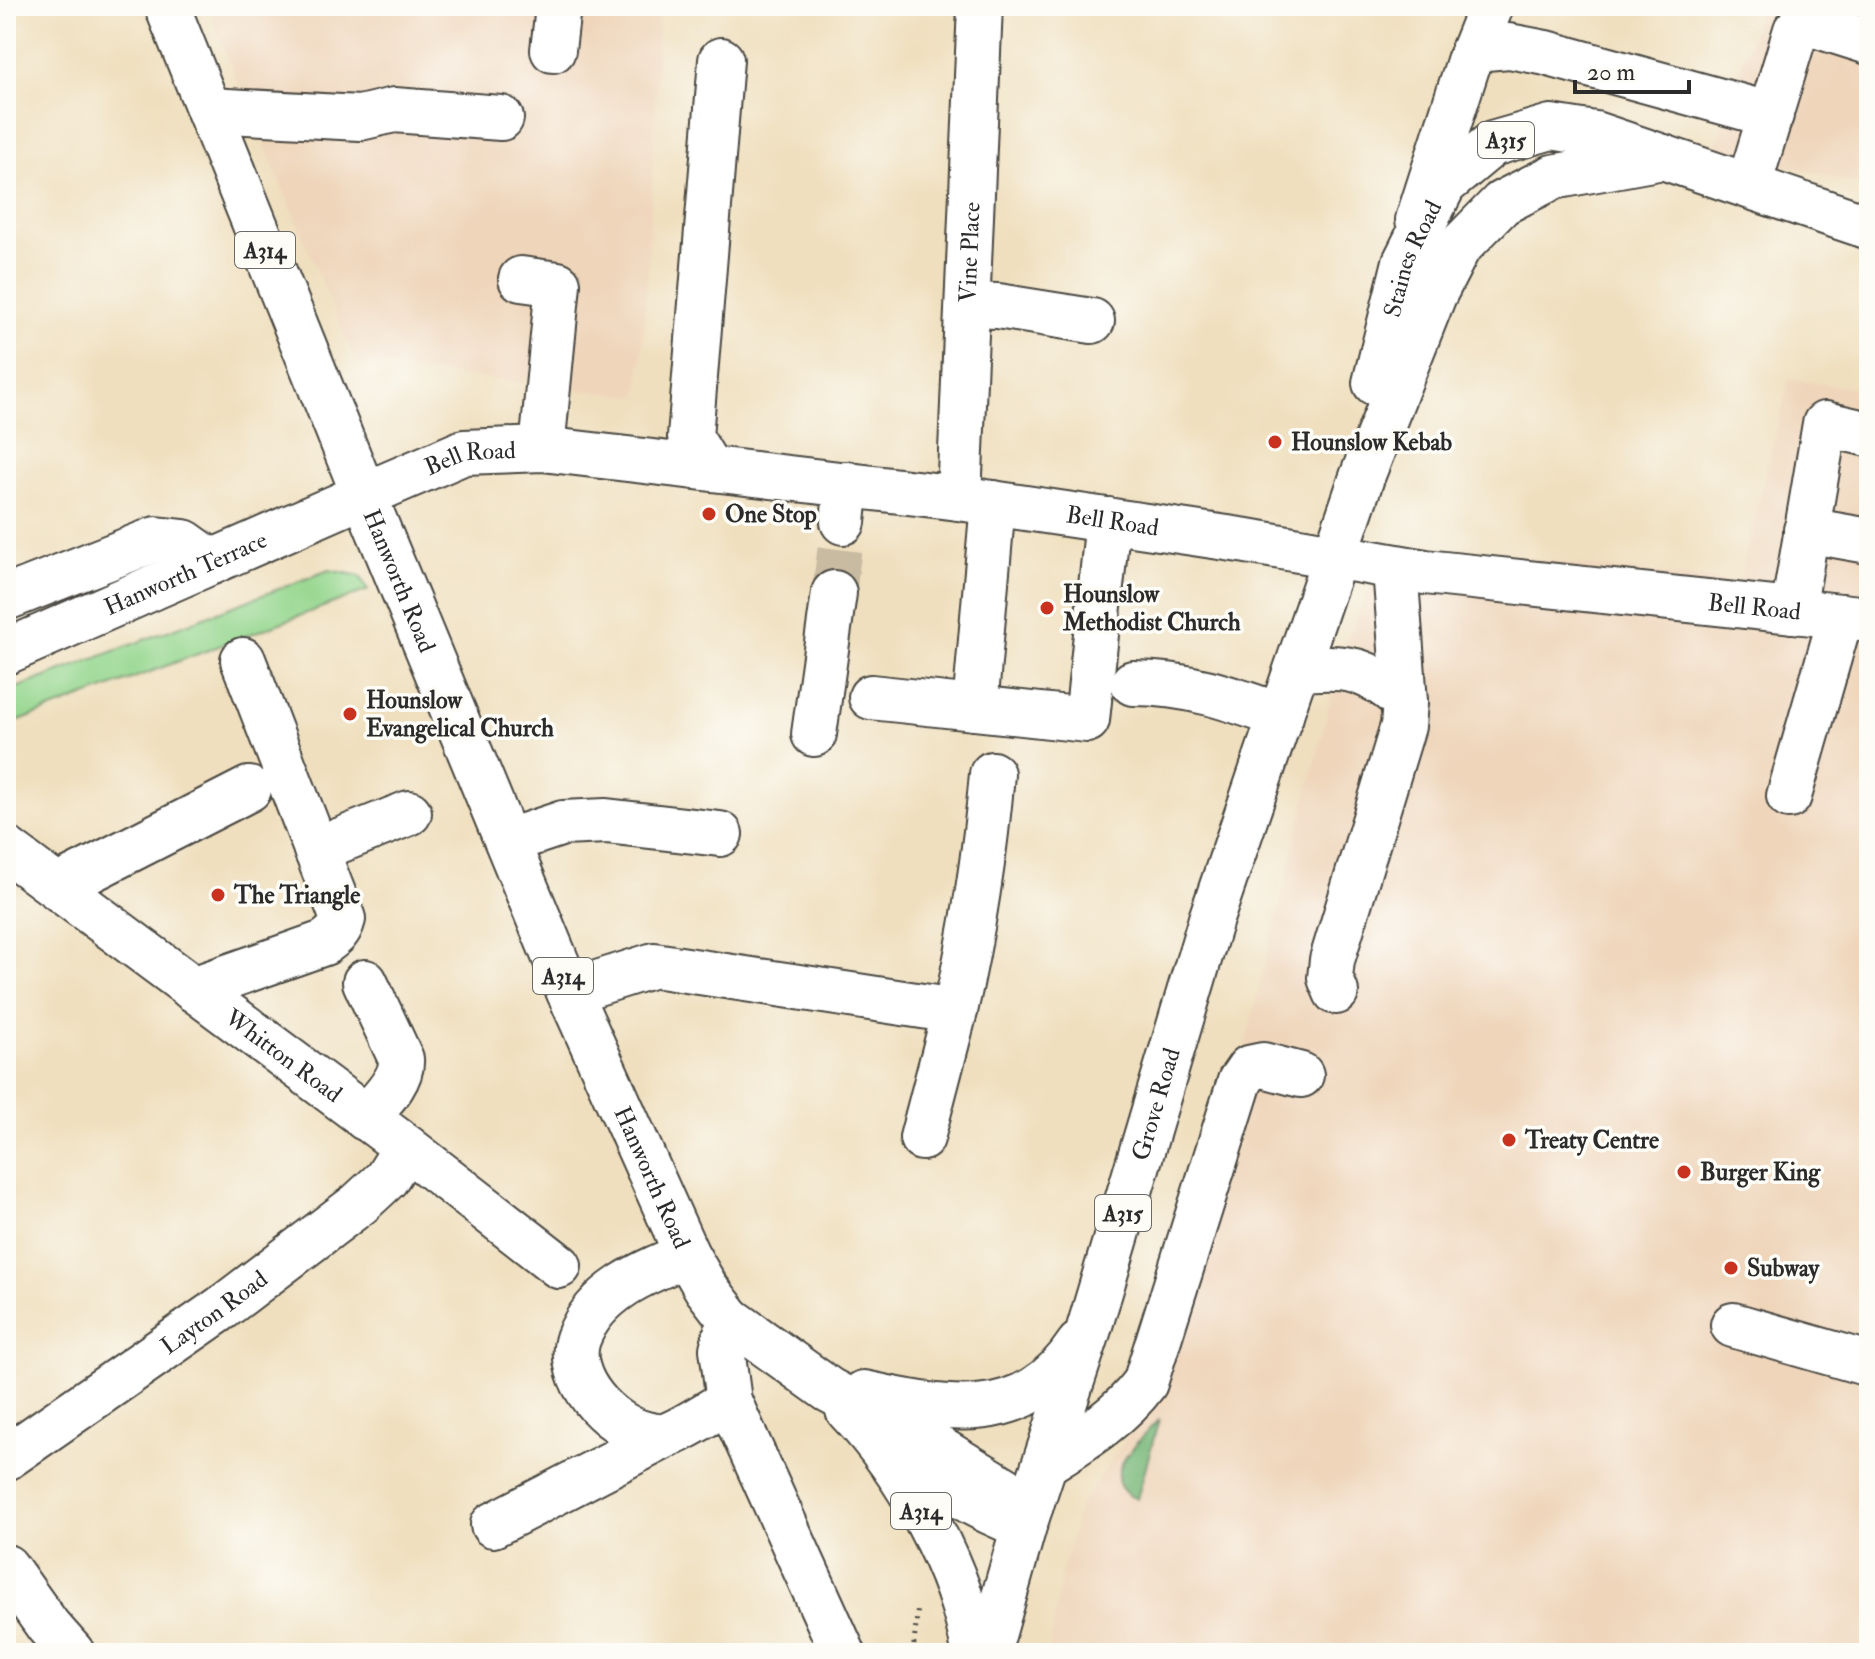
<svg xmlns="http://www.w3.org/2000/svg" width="1875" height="1659" viewBox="0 0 1875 1659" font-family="'IM FELL Double Pica',serif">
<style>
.built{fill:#efd6bb}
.green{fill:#94d68d;stroke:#60805c;stroke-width:2}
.forest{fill:#77b778;stroke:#517152;stroke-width:2}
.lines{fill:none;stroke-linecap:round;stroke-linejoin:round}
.minor-tunnel{stroke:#c8bba1;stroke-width:44;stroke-dasharray:44 22;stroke-linecap:butt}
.minor-casing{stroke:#484641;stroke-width:48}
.major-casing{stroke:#484641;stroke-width:48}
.path{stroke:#484641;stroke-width:5;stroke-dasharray:2 6;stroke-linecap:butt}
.minor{stroke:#fff;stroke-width:44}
.major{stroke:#fff;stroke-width:44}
.poi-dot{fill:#c8321e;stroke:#fdfcf7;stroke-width:3}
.labels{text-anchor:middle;stroke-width:7;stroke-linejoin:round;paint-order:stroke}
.shield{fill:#fdfcf7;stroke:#6a6a68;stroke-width:2}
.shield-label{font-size:22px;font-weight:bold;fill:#2b2b2b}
.street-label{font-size:24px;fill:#2b2b2b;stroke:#fdfcf7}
.poi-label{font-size:24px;font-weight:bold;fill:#2b2b2b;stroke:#fdfcf7;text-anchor:start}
</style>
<rect width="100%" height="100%" fill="#fdfcf7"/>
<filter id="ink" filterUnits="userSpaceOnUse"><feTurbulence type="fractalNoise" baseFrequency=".0125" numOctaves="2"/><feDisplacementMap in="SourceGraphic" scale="16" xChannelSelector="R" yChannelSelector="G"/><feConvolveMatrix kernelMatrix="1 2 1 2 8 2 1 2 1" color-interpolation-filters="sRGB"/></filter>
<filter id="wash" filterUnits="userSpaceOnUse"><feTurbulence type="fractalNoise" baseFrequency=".006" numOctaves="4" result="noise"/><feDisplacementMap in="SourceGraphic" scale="32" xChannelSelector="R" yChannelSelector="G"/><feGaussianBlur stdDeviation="1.8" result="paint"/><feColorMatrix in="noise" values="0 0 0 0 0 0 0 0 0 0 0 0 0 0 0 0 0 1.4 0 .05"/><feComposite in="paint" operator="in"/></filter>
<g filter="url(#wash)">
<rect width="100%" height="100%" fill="#efdfbe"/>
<g class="built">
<path d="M206 6H659L649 258 638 397 356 363Z"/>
<path d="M1761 6H1869V187L1716 147Z"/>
<path d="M1789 379 1869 390V1653H1049L1061 1575 1080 1505 1159 1392 1343 649 1372 583 1443 548 1739 583Z"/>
</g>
<path class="green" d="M329 570 360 576 368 590 6 726V692Z"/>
<path class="forest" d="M1159 1419 1137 1499C1091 1481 1142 1438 1159 1419Z"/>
</g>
<g filter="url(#ink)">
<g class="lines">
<path class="minor-tunnel" d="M834 593 843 522"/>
<g class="minor-casing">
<g id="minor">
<path d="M1474 49 1509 46 1546 53 1771 115"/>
<path d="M553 50 558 7"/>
<path d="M209 110 360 118 394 110 501 118"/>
<path d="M1749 185 1796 30 1809 23 1869 42"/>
<path d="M1418 220 1469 61 1491 6"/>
<path d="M521 279 558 284 542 449"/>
<path d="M968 305 998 306 1092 321"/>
<path d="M709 468 690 437 721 60"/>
<path id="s1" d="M364 495 464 452 542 449 959 498 1247 541 1425 572 1869 619"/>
<path id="s2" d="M959 498 980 6"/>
<path d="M843 522 847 484"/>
<path d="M1806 530 1869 541"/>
<path d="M6 598 156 539 184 542 212 562"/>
<path d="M1793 611 1825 424 1869 434"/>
<path d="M1297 670C1345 664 1369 668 1405 702"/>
<path d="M1133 683C1188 683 1230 698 1281 716"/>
<path d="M871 697 1087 720 1108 520"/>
<path d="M975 708 993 503"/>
<path d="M814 734 834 593"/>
<path d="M1789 796 1841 616"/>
<path d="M509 841 563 823 606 821 720 834"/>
<path id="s3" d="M6 849 406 1147 559 1266"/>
<path d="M316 850 409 813"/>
<path d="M59 886 249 789"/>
<path d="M193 989 324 943C334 936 340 931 343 919L243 660"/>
<path d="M569 992 654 965 955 1011 922 1138"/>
<path d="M1336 992 1330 978 1332 960 1403 726 1405 702 1395 568"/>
<path d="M955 1011C973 932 985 855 992 774"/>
<path d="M365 1118C379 1102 403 1081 401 1059L365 982"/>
<path d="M687 1255C644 1272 595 1292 578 1339 565 1378 609 1426 646 1434 651 1435 659 1437 664 1436 678 1433 714 1409 729 1401"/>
<path d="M1733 1325 1869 1364"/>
<path id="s4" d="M6 1458 222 1308 359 1204 386 1179 406 1147"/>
<path d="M1046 1463C1082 1440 1119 1418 1145 1383L1240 1081 1249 1068 1263 1065 1301 1075"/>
<path d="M493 1525 663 1437"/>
<path d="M6 1567 48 1626 72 1653"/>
</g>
</g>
<g class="major-casing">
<g id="major">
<path id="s5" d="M167 6 364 495 569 992 687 1255 706 1288 730 1319 829 1390 933 1445 1031 1505"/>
<path id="s6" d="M1375 383 1405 262 1444 184 1492 144 1551 127 1595 134 1869 227"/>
<path id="s7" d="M6 652 364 495"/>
<path d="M730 1319 722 1349 729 1401 843 1653"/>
<path d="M864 1393C948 1411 1024 1427 1079 1344"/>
<path d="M848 1410C906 1471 962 1569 974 1653"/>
<path d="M895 1452C935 1481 974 1508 1021 1525"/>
<path id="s8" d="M988 1653 1024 1526 1088 1332 1211 919 1362 477 1434 295 1458 248 1502 203 1553 177 1663 157"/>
</g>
</g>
<path class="path" d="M913 1653 918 1606"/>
<use href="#minor" class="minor"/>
<use href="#major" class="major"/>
</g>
</g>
<g class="poi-dot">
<circle cx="1275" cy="442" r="8"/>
<circle cx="709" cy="514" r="8"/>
<circle cx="1047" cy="608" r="8"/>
<circle cx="350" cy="714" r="8"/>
<circle cx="218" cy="895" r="8"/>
<circle cx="1509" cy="1140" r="8"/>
<circle cx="1684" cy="1172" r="8"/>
<circle cx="1731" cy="1268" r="8"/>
</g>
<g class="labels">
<g class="shield">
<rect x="1478" y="122" width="56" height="36" rx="6"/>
<rect x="235" y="232" width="60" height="36" rx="6"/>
<rect x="533" y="958" width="60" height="36" rx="6"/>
<rect x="1095" y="1195" width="56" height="36" rx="6"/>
<rect x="891" y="1493" width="60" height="36" rx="6"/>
</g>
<g class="shield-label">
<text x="1506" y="148">A315</text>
<text x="265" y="258">A314</text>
<text x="563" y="984">A314</text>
<text x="1123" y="1221">A315</text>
<text x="921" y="1519">A314</text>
</g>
<g class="street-label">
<text dy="8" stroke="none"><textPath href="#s2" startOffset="246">Vine Place</textPath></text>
<text dy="8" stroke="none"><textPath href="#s6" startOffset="130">Staines Road</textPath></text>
<text dy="8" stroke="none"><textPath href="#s1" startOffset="114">Bell Road</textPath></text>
<text dy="8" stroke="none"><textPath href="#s1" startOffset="762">Bell Road</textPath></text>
<text dy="8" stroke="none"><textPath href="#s7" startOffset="196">Hanworth Terrace</textPath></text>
<text dy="8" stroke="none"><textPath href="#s5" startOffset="620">Hanworth Road</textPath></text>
<text dy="8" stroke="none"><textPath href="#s1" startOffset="1410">Bell Road</textPath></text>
<text dy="8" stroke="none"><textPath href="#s3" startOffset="346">Whitton Road</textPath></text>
<text dy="8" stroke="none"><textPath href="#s8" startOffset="574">Grove Road</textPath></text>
<text dy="8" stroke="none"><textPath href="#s5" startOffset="1268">Hanworth Road</textPath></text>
<text dy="8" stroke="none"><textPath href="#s4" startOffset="254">Layton Road</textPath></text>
</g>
<g class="poi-label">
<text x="1291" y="450">Hounslow Kebab</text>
<text x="725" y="522">One Stop</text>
<text x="1063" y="602">Hounslow<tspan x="1063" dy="28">Methodist Church</tspan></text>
<text x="366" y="708">Hounslow<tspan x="366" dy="28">Evangelical Church</tspan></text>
<text x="234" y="903">The Triangle</text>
<text x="1525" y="1148">Treaty Centre</text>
<text x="1700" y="1180">Burger King</text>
<text x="1747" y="1276">Subway</text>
</g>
</g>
<rect width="1875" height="1659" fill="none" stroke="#fdfcf7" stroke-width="32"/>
<path d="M1575 80v12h114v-12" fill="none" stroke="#2b2b2b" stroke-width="4"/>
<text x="1587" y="80" font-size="24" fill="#2b2b2b" stroke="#fdfcf7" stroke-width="6" paint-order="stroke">20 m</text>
</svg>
